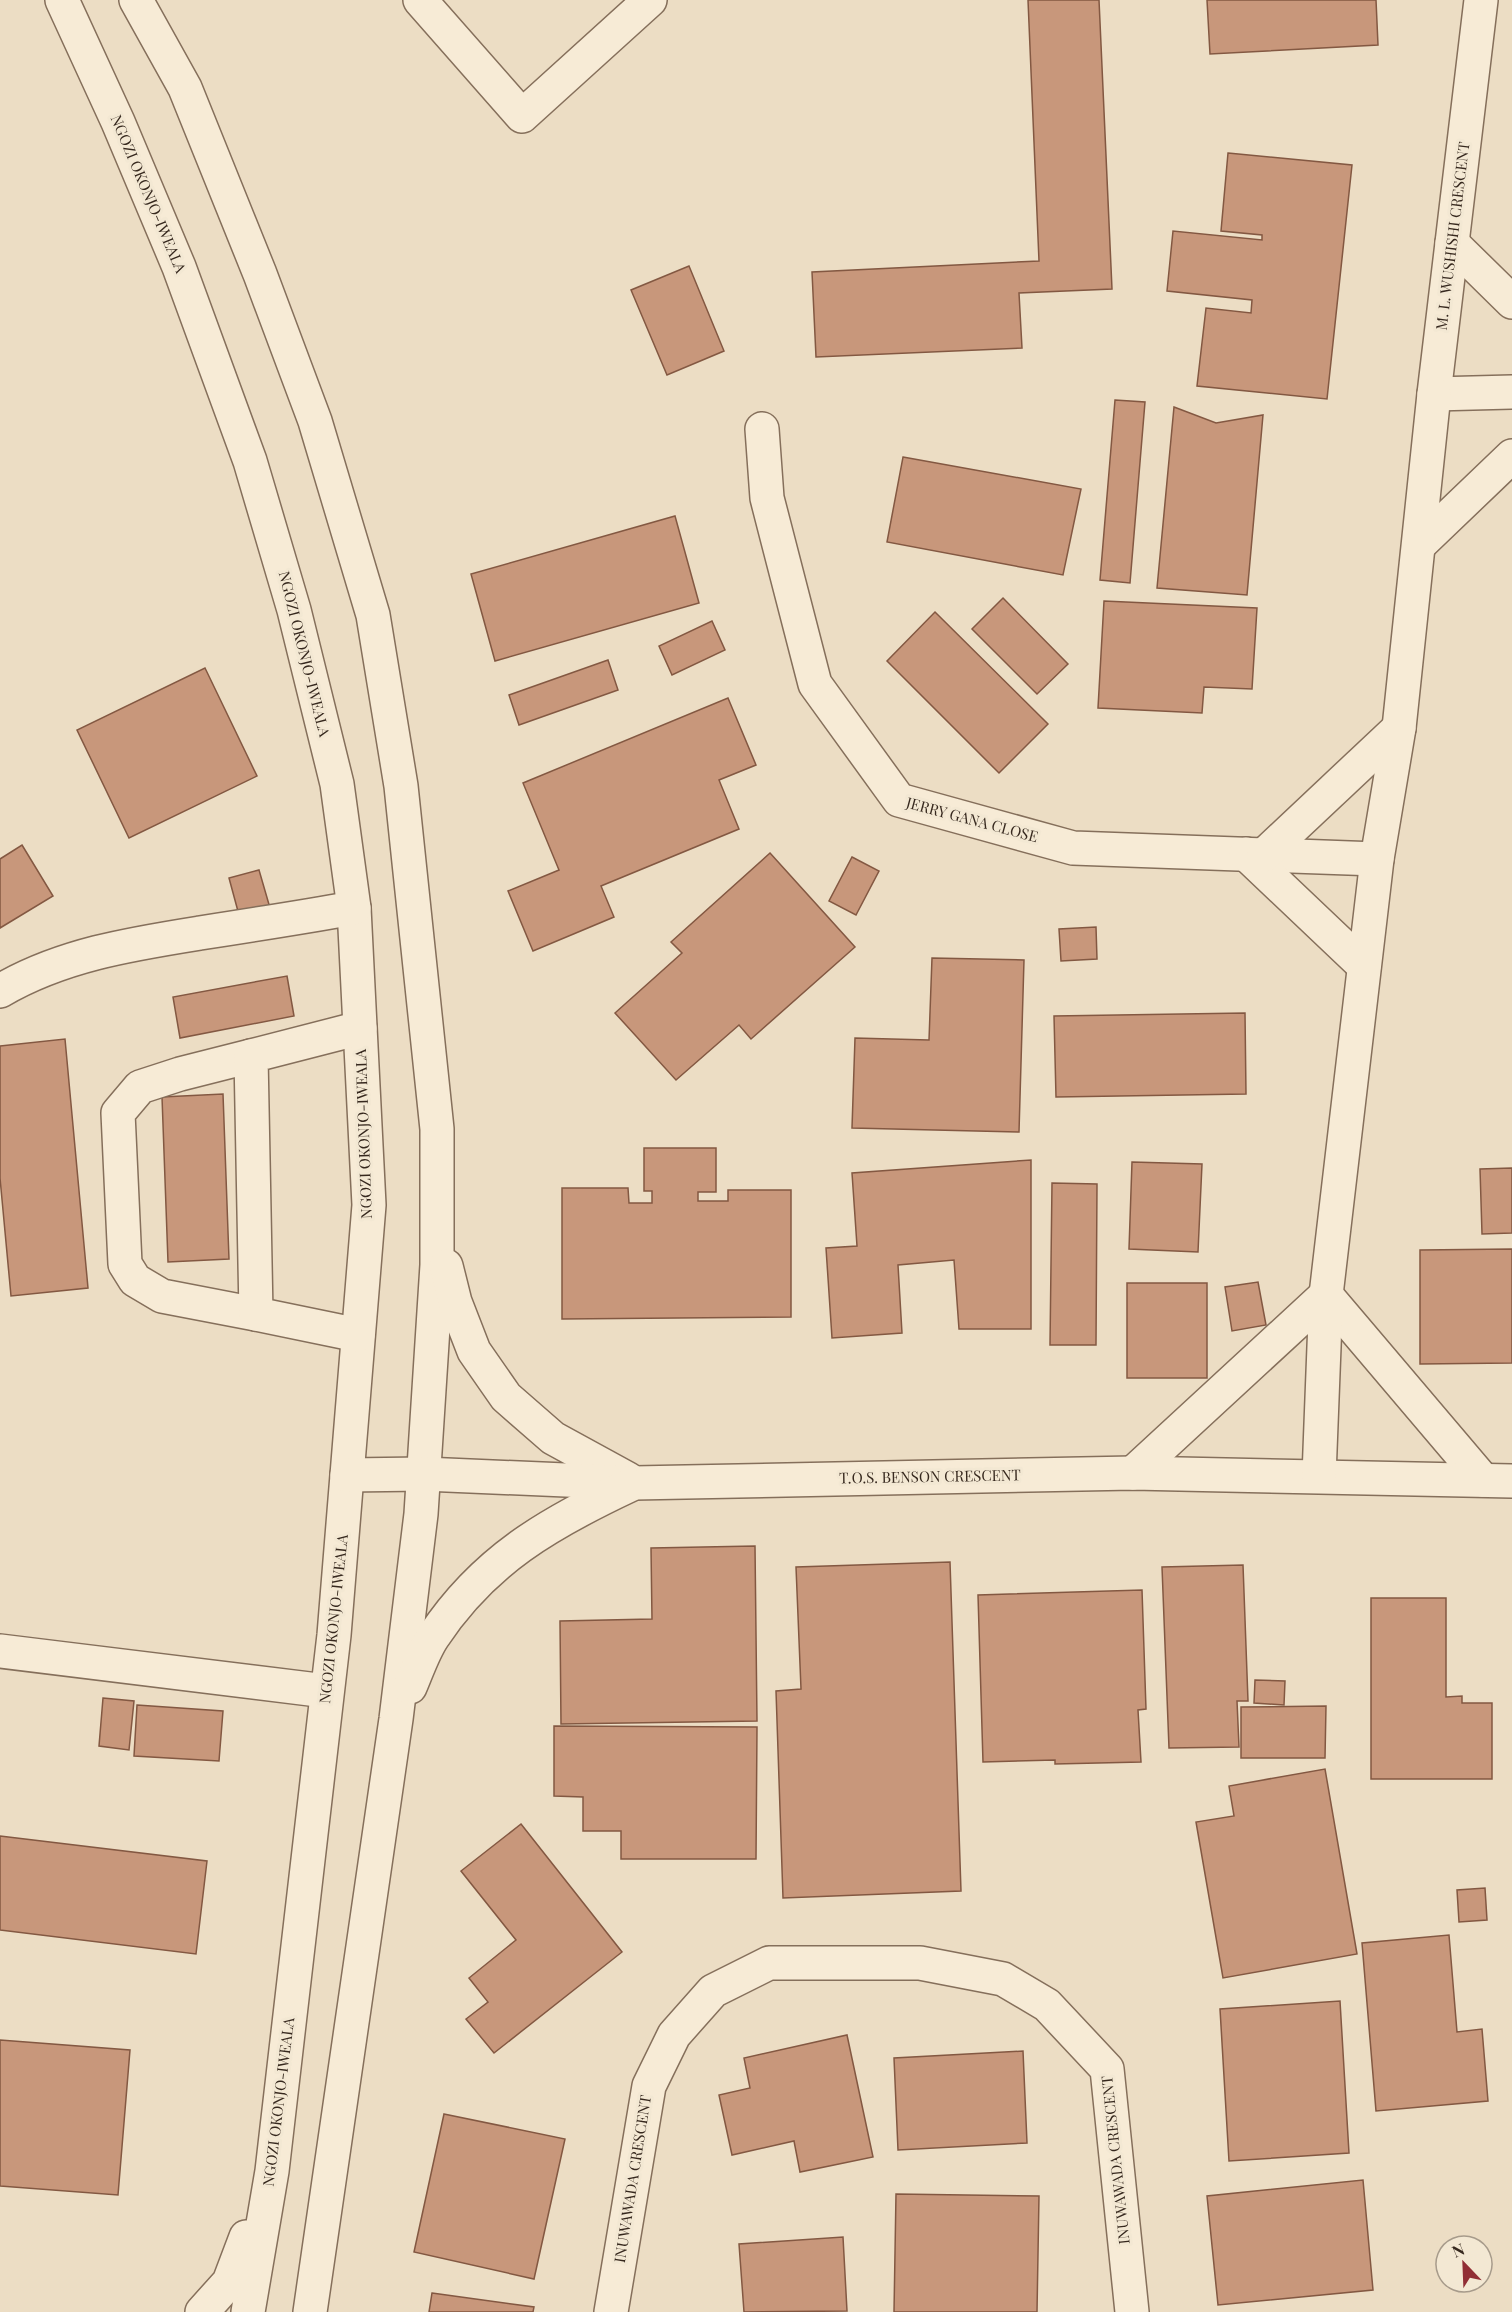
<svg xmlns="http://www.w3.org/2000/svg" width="1512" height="2312" viewBox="0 0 1512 2312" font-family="'Playfair Display',serif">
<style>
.building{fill:#c8977b;stroke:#835842;stroke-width:1.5}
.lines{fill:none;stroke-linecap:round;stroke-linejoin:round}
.minor-casing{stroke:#856f5b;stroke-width:36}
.minor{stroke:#f7ebd6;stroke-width:33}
.labels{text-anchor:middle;stroke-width:6;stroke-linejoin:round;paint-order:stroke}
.street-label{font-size:15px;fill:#36281e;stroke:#f3e8d3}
</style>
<rect width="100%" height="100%" fill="#ecddc4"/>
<g class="building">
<path d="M1028 0H1099L1112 289 1019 293 1022 348 816 357 812 272 1039 261Z"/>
<path d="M1207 0H1376L1378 45 1210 54Z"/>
<path d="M1228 153 1352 165 1327 399 1197 386 1206 308 1251 313 1252 300 1167 291 1173 231 1262 240V235L1221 231Z"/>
<path d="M689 266 724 351 667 375 631 290Z"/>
<path d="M1115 400 1145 402 1130 583 1100 580Z"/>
<path d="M1174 407 1216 423 1263 415 1247 595 1157 588Z"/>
<path d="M903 457 1081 489 1063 575 887 542Z"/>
<path d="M675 516 699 603 495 661 471 574Z"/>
<path d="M1003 598 1068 664 1037 694 972 629Z"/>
<path d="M1104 601 1257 608 1252 689 1204 687 1202 713 1098 708Z"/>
<path d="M935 612 1048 724 999 773 887 661Z"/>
<path d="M712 621 725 650 672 675 659 646Z"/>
<path d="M608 660 618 690 519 725 509 695Z"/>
<path d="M205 668 257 776 129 838 77 730Z"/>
<path d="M728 698 756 765 719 780 739 829 601 886 614 917 533 951 508 891 559 870 523 783Z"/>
<path d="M22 845 53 896 0 928V859Z"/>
<path d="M770 853 855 947 751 1039 739 1025 676 1080 615 1013 682 953 671 942Z"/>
<path d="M852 857 879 871 856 915 829 901Z"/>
<path d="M259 870 270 908 239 915 229 878Z"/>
<path d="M1096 927 1097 959 1061 961 1059 929Z"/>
<path d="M932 958 1024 960 1019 1132 852 1128 855 1038 929 1040Z"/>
<path d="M287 976 294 1016 180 1038 173 997Z"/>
<path d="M1245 1013 1246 1094 1056 1097 1054 1016Z"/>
<path d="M65 1039 88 1288 11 1296 0 1178V1046Z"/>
<path d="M223 1094 229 1259 168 1262 162 1097Z"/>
<path d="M644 1148H716V1192H698V1201H728V1190H791V1317L562 1319V1188H628L629 1203H652V1191H644Z"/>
<path d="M1031 1160V1329H959L954 1260 898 1265 902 1333 832 1338 826 1248 857 1246 852 1173Z"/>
<path d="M1132 1162 1202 1164 1198 1252 1129 1249Z"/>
<path d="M1512 1168V1233L1482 1234 1480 1169Z"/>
<path d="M1052 1183 1097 1184 1096 1345H1050Z"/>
<path d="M1512 1249V1363L1420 1364V1250Z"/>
<path d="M1258 1282 1266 1325 1232 1331 1225 1287Z"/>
<rect x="1127" y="1283" width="80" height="95"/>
<path d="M755 1546 757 1721 561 1724 560 1621 652 1619 651 1548Z"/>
<path d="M950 1562 961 1891 783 1898 776 1691 801 1689 796 1567Z"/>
<path d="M1243 1565 1248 1701H1237L1239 1747 1169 1748 1162 1567Z"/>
<path d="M1142 1590 1146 1709 1138 1710 1141 1762 1055 1764V1760L983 1762 978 1595Z"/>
<path d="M1371 1598H1446V1697L1462 1696V1703H1492V1779H1371Z"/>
<path d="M1255 1680 1285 1681 1284 1705 1254 1703Z"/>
<path d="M103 1698 134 1701 129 1750 99 1746Z"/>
<path d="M137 1705 223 1711 219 1761 134 1756Z"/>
<path d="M1326 1706 1325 1758H1241V1707Z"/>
<path d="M554 1726 757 1727 756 1859H621V1831H583V1797L554 1796Z"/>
<path d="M1325 1769 1357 1954 1223 1978 1196 1822 1234 1816 1229 1786Z"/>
<path d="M521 1824 622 1952 494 2053 466 2019 488 2002 469 1978 516 1940 461 1871Z"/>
<path d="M0 1836 207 1861 196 1954 0 1930Z"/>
<path d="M1485 1888 1487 1920 1459 1922 1457 1890Z"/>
<path d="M1449 1935 1457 2032 1482 2029 1488 2101 1376 2111 1362 1943Z"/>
<path d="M1340 2001 1349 2153 1229 2161 1220 2009Z"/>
<path d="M847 2035 873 2157 800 2172 794 2141 732 2155 719 2095 750 2088 744 2058Z"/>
<path d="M0 2040 130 2050 118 2195 0 2186Z"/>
<path d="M1023 2051 1027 2143 898 2150 894 2058Z"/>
<path d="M444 2114 565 2139 534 2279 414 2252Z"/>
<path d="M1363 2180 1373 2290 1218 2305 1207 2196Z"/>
<path d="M896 2194 1039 2196 1037 2312H894Z"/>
<path d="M843 2237 847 2311 744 2312 739 2244Z"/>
<path d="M432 2293 534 2307 533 2312H429Z"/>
</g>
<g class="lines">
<g class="minor-casing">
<g id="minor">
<path d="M62 0 118 122 179 267 250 461 294 610 337 784 354 908 369 1205 334 1635 272 2171 248 2312"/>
<path d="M136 0 185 88 260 274 315 421 373 615 401 786 437 1129V1265L421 1514 396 1719 310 2312"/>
<path d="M420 0 522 116 650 0"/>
<path d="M1481 0 1434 394 1512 392"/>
<path d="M1452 243 1512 302"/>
<path d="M762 429 767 498 815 684 899 800 1073 848 1377 859"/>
<path d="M1419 545 1512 456"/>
<path d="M1246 854 1364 966"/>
<path d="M1264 855 1399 728"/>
<path d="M0 991C61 955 131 944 200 933 252 925 303 917 354 908"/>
<path d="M251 1056 180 1074 140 1087 118 1113 125 1264 135 1280 162 1296 256 1314"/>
<path d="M446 1266 455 1302 474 1351 506 1397 553 1438 628 1479"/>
<path d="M1326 1295 1483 1480"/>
<path d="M358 1335 256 1314 251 1056 360 1028"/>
<path d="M1133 1473 1326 1295"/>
<path d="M347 1475 424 1474 634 1483 1133 1473 1512 1481"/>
<path d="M1319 1476 1326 1295 1377 859 1399 728 1434 394"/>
<path d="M0 1651 326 1691"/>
<path d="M410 1687C417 1671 423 1652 433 1637 484 1560 549 1523 630 1485"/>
<path d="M202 2312 229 2282 246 2237"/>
<path d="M611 2312 649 2086 674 2035 713 1991 769 1963H920L1003 1979 1047 2005 1107 2069 1132 2312"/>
</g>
</g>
<use href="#minor" class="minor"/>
</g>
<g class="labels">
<g class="street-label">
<text transform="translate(148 194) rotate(67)" y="5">NGOZI OKONJO-IWEALA</text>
<text transform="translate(1453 236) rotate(-83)" y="5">M. L. WUSHISHI CRESCENT</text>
<text transform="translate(304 654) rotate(76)" y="5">NGOZI OKONJO-IWEALA</text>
<text transform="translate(972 820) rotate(15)" y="5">JERRY GANA CLOSE</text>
<text transform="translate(364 1134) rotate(-92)" y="5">NGOZI OKONJO-IWEALA</text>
<text transform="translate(930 1477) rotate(-1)" y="5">T.O.S. BENSON CRESCENT</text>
<text transform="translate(334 1619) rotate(-84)" y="5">NGOZI OKONJO-IWEALA</text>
<text transform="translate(279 2102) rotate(-83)" y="5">NGOZI OKONJO-IWEALA</text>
<text transform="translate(1116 2160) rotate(-96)" y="5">INUWAWADA CRESCENT</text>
<text transform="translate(633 2179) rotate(-81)" y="5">INUWAWADA CRESCENT</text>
</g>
</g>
<g transform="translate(1464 2264) rotate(337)"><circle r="28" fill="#f3e8d3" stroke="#a79b8b" stroke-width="1.5"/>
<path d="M0-4.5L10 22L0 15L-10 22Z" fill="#912e35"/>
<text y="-9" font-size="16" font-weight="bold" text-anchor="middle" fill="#36281e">N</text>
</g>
</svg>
